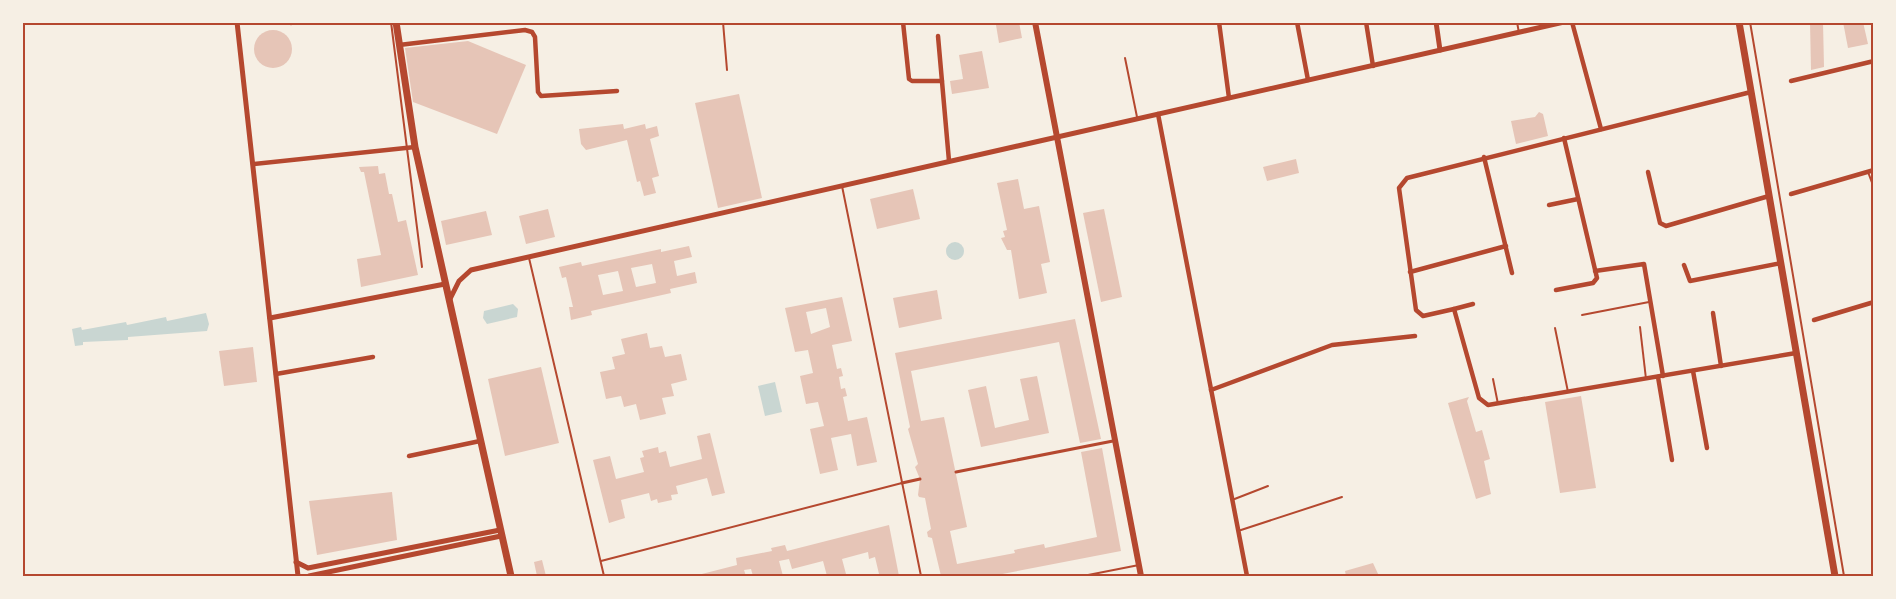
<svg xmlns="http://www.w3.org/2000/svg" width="1896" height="599" viewBox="0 0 1896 599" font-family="Rubik,sans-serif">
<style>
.water{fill:#c9d6d2}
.building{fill:#e6c5b7;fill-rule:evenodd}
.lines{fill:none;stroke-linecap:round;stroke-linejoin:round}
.service{stroke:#b5482f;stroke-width:2}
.pedestrian{stroke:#b5482f;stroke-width:3}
.minor{stroke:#b5482f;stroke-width:4.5}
.tertiary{stroke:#b5482f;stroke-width:5}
.secondary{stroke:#b5482f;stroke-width:6}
.primary{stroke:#b5482f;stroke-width:7}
.neatline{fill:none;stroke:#b5482f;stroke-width:2}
</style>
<rect width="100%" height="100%" fill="#f6efe4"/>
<g class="water">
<circle cx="955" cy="251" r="9"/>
<path d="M513 304 518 309 517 317 487 324 483 318 484 311Z"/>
<path d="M206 313 209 324 207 331 128 337V340L83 342V345L75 346 72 329 81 327 82 330 126 322 127 325 166 317 167 321Z"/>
<path d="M775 382 782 412 765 416 758 386Z"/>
</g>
<g class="building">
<path d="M1006 22H1019L1022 38 999 43 996 25Z"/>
<path d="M1810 22H1823L1824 67 1811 70Z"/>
<path d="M1843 22H1863L1868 44 1848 48Z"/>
<circle cx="273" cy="49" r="19"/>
<path d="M468 41 526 65 497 134 413 102 405 48Z"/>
<path d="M982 51 989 88 952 94 950 81 963 79 959 55Z"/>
<path d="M739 94 762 198 718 208 695 103Z"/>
<path d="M1539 112 1543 114 1548 136 1516 144 1511 121 1535 117Z"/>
<path d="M623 124 624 129 645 124 646 129 657 126 659 136 650 139 659 176 652 178 656 193 644 196 640 181 637 182 627 140 586 150 581 144 579 129Z"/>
<path d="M1296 159 1299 173 1267 181 1263 167Z"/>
<path d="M378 166 379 174 385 173 389 194H392L398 222 406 220 418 275 361 287 357 259 381 255 364 172H361L359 167Z"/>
<path d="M1018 179 1024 209 1039 206 1050 262 1041 264 1047 293 1019 299 1011 250H1007L1001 238 1005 237 1003 231 1007 230 997 183Z"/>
<path d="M913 189 920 219 877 229 870 199Z"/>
<path d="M548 209 555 237 526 244 519 216Z"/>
<path d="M1104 209 1122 297 1101 302 1083 213Z"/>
<path d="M486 211 492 235 446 245 441 221Z"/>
<path d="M689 246 692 257 674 261 677 276 695 272 697 283 670 289 671 293 591 311 592 315 571 320 569 307H573L566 277 562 278 559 267 581 262 582 266 661 249V252ZM652 264 656 283 636 287 631 268ZM618 271 623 291 603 295 598 275Z"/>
<path d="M937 290 942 319 899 328 893 298Z"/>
<path d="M842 297 852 341 832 345 837 369 841 368 843 376 839 377 841 389 845 388 847 396 843 397 848 421 867 417 877 462 857 466 851 434 831 438 838 470 820 474 810 429 824 426 818 402 806 404 800 376 813 373 808 350 795 352 785 308ZM826 308 830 327 811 334 806 312Z"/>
<path d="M1075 319 1101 439 1080 443 1059 342 911 371 921 421 944 417 967 527 950 531 957 564 1015 553 1014 550 1044 544 1045 548 1097 537 1081 452 1102 448 1121 551 992 576H941L932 538 928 537 927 532 931 529 925 498 919 497 918 495 920 479 915 467 918 464 908 429 910 427 895 353Z"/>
<path d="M647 333 650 348 662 346 665 357 681 354 687 380 671 384 674 396 662 398 666 414 640 420 636 404 624 407 621 396 606 399 600 372 615 369 612 357 625 354 621 339Z"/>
<path d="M253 347 257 382 224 386 219 351Z"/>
<path d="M541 367 559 443 505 456 488 379Z"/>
<path d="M1037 376 1049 433 981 447 968 390 986 386 995 428 1029 420 1020 379Z"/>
<path d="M1581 396 1596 488 1560 493 1545 402Z"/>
<path d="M1469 397 1467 401 1476 432 1482 430 1490 459 1484 461 1491 494 1476 499 1448 403Z"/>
<path d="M710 433 725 493 712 496 707 478 676 486 678 494 671 495 672 500 658 503 657 499 651 501 649 493 621 500 625 518 609 523 593 460 610 456 616 479 644 472 640 458 644 457 642 451 658 447 659 453 666 451 670 467 702 459 697 436Z"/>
<path d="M392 492 397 540 317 555 309 501Z"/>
<path d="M889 525 899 576H876L879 574 875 557 869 559 868 552 842 559 846 574 837 576H827L823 561 792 569 789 559 779 561 783 576H753L751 569 744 570 746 576H694L737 565 736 558 772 551 771 548 785 545 787 551Z"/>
<path d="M542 560 546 576H537L534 562Z"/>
<path d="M1373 563 1379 576H1346L1345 571Z"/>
</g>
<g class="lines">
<g class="service">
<path d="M391 22 422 267"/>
<path d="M723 22 727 70"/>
<path d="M1517 22 1519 33"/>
<path d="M1750 22 1844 576"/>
<path d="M1125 58 1137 117"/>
<path d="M1868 172 1874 188"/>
<path d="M842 186 921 576"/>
<path d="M529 258 604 576"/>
<path d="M1582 315 1649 302"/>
<path d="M1640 327 1646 379"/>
<path d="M1555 328 1568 392"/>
<path d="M1493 379 1498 404"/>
<path d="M1232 500 1268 486"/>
<path d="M1238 531 1342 497"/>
<path d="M601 561 902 483"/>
<path d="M1083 576 1139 565"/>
</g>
<g class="pedestrian">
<path d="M956 472 1113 441"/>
<path d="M902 483 920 479"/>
</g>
<g class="minor">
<path d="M291 22V23"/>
<path d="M903 22 909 79 912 81H942"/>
<path d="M1219 22 1229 98"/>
<path d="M1297 22 1308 80"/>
<path d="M1366 22 1373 66"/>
<path d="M1572 22 1601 129"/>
<path d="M938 36 949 161"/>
<path d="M399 45 525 30 532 32 535 37 538 92 541 96 617 91"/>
<path d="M1791 81 1874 61"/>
<path d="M1751 92 1407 178 1399 188 1416 310 1423 316 1454 309 1479 398 1488 405 1796 353"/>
<path d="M1158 114 1247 576"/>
<path d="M1484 157 1512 273"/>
<path d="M253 164 415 147"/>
<path d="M1648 172 1660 223 1666 226 1769 196"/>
<path d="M1791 194 1874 170"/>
<path d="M1549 205 1578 199"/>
<path d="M1684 265 1690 281 1781 263"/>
<path d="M1595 271 1644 264 1663 376"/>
<path d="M1410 272 1506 246"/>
<path d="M1556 290 1593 283 1597 278 1564 138"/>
<path d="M1454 309 1473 304"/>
<path d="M1713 313 1721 366"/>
<path d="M1814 320 1874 302"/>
<path d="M1693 371 1707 448"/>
<path d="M276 374 373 357"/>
<path d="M1658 377 1672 460"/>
<path d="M1211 390 1332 345 1415 336"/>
<path d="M409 456 480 441"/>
</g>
<g class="tertiary">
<path d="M237 22 298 576"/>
<path d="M1436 22 1440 50"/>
<path d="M449 301 459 281 471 270 1564 22"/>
<path d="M270 318 445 284"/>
<path d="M296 562 308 568 500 530"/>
<path d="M309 576 501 536"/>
</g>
<path class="secondary" d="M1035 22 1141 576"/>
<g class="primary">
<path d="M396 22 415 147 511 576"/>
<path d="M1739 22 1835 576"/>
</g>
</g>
<rect width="1896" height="599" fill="none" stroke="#f6efe4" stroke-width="48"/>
<rect x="24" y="24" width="1848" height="551" class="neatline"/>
</svg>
